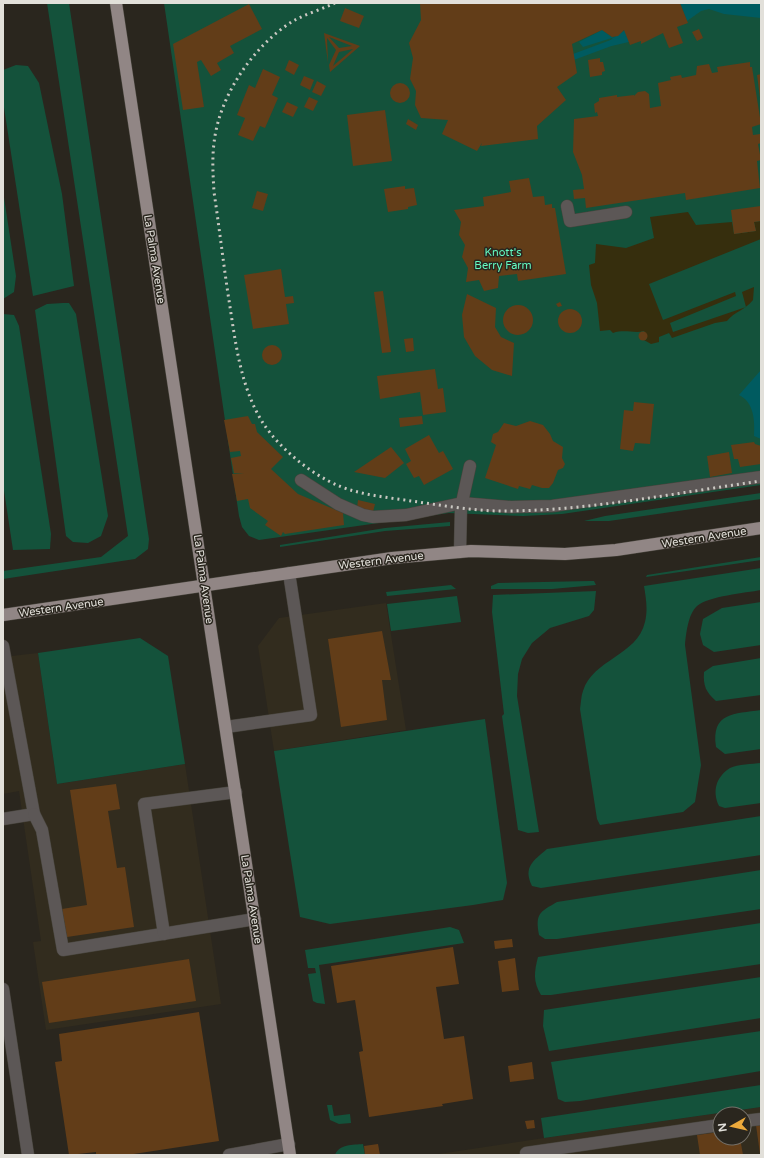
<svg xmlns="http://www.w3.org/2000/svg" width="764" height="1158" viewBox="0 0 764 1158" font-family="'Varela Round',sans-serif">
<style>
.built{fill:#322c1e;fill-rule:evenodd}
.green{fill:#14523b}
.sand{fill:#362e0d}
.water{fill:#005b60}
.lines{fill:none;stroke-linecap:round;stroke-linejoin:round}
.stream{stroke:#005b60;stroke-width:6}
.building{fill:#623d18;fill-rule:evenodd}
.minor-casing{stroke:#47443c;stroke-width:13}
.major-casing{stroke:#47443c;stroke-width:13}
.minor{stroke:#5c5756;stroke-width:12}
.major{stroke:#918685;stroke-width:12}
.rail{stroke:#cac8c2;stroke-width:3;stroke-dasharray:2 4;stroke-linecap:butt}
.labels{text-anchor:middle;stroke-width:3;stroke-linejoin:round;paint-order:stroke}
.park-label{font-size:11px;fill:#65fac1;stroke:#2a261e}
.street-label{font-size:11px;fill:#e2e0da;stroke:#2a261e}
</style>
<rect width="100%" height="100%" fill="#2a261e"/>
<g class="built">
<path d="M386 603 406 730 274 751 258 646 279 618Z"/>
<path d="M38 653 57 784 185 764 221 1004 46 1030 33 942 41 941 19 791 3 794V657Z"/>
<path d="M761 1107V1155H432L544 1138ZM720 1114H744V1138H720Z"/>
</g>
<g class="green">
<path d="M47 3H69L149 539 148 549 135 559 3 579V571L101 557 128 536Z"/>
<path d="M164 3H761V485L562 514 523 516 449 513 259 540 249 536 242 527 239 516Z"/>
<path d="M16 65 28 66 39 83 62 194 74 286 33 296 3 101V70Z"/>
<path d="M3 191 16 276 14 292 3 299Z"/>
<path d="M63 303H69L76 314 108 516 101 536 88 543 73 542 66 536 35 310 47 304Z"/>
<path d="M3 314 14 315 19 326 51 534 50 549 13 550 3 484Z"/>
<path d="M761 493V499L609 521H584L605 516Z"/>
<path d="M450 522V526L385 531 280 547V545L385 528Z"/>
<path d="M761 557V560L646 577 647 575Z"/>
<path d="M761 568V590C745 593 709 596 697 606 688 614 686 634 685 645L701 765 695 802 683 812 600 825 597 819 580 709C581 703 581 696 583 691 593 659 637 656 645 622 648 610 646 598 644 586Z"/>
<path d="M590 581H594L596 585 552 589H491V586L498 583Z"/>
<path d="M451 585 456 589 387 596 386 592Z"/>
<path d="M596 591 594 610 589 616 550 628 532 643 522 659 518 674 517 696 539 832 528 833 518 830 502 716 504 714 492 612 493 595Z"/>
<path d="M457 596 461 622 391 631 387 604Z"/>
<path d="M761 602V645L714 652 703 645 700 634 703 619 722 608Z"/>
<path d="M140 638 168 656 185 764 57 784 38 653Z"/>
<path d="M761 658V695L716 701C706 692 703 686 704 672L713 666Z"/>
<path d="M761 710V749L725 754 716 747C711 712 734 714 761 710Z"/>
<path d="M485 719 507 883 503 900 473 905 330 924 300 917 274 751Z"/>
<path d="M761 763V803L725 808 719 806C712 791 716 777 730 768 738 764 752 764 761 763Z"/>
<path d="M761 816V855L541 888 532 886C523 867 533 861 547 849Z"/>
<path d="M761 870V909L557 939H545L539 935C535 913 540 912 557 902Z"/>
<path d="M761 923V964L551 995H541C533 982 534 972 538 957Z"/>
<path d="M450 927 459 930 464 943 319 965 325 1004 317 1003 313 1001 308 974 316 973 315 968H308L305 950Z"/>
<path d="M761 977V1018L549 1051 543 1026 544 1010Z"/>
<path d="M761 1031V1071L580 1101 565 1102 558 1099 551 1062Z"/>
<path d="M761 1085V1107L544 1138 541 1118Z"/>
<path d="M327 1105H332L334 1116 350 1114 351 1123 339 1124 330 1120Z"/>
<path d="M363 1144 365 1155H335C339 1144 353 1145 363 1144Z"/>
</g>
<path class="sand" d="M688 212 696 225 732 222 734 234 756 231 754 222 761 221V239L649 284 663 320 735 292 736 296 670 323 673 332 746 307 742 292 754 287 753 300C745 310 734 312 727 321L715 323 672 338 669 333 659 337V342L651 344 644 340 647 339 644 331C635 334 625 329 613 333L610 330 600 331 597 303 591 285 589 265 595 263 596 244 626 248 654 238 650 217Z"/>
<g class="water">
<path d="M680 3H761V18L724 14 709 9 701 11 687 21Z"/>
<path d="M602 30 612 37 618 36 583 47 579 42Z"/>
<path d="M761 370V439L754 436C755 421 754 402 739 395Z"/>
</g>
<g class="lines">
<g class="stream">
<path d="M614 41 626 33"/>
<path d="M568 59 611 43 628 39"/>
</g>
</g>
<g class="building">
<path d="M420 3H680L688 23 677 27 683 43 669 48 663 33 641 44V41L630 45 624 30 618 36 612 37 602 30 572 44 577 73 557 87 566 100 537 126 538 139 481 146 482 143 477 151 442 134 448 120 421 118 415 105 416 91 410 79 413 58 409 43 421 20Z"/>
<path d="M249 4 262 29 230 46 234 53 217 63 221 70 211 76 201 60 197 62 204 107 183 110 173 44Z"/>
<path d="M345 8 364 16 359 28 340 21Z"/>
<path d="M699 29 703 38 697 41 692 32Z"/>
<path d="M324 33 360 46 330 72 329 65 336 50 327 38 328 63ZM329 37 352 46 339 48ZM353 49 333 66 339 52Z"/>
<path d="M600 58V62H603L605 71 602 72V75L590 77 588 60Z"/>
<path d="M289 60 299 65 294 75 285 70Z"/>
<path d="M750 62V67H752L761 124 752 127 753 135 760 134 761 138V143L758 144 761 160 757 161 760 188 686 200 685 193 586 208 585 198 574 199 573 190 584 189 582 175 573 152 574 119 598 116 597 112 595 113 594 104 599 101V98L617 95V97L634 95V96L638 92 645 91 649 94 650 108 661 106 658 83 671 80 670 77 681 75 682 78 696 75 697 66 709 64 712 73 718 72 717 67Z"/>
<path d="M263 69 280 77 272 95 278 98 265 128 260 126 253 141 238 135 245 118 237 115 249 85 255 88Z"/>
<path d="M761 74V98H760L757 75Z"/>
<path d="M304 76 314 80 310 90 300 85Z"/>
<path d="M317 81 326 86 321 96 312 92Z"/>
<circle cx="400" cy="93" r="10"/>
<path d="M309 97 318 101 313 111 304 107Z"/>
<path d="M287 102 298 107 293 117 282 112Z"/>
<path d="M385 110 392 161 353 166 347 115Z"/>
<path d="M408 119 418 125 416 130 406 124Z"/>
<path d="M529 178 533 197 544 196 545 205 552 204V208H555L566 274 518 281 517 274 499 276 498 288 484 291 479 280 466 282 468 268 462 257 465 245 459 235 461 222 454 210 484 206 483 197 511 192 509 181Z"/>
<path d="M405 186V189L414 188 417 205 408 207V209L388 212 384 189Z"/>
<path d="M257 191 268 194 263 211 252 208Z"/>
<path d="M761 206V221L754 222 756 231 734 234 731 210Z"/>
<path d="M281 269 285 297 293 296 294 303 286 304 289 324 253 329 244 275Z"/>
<path d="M383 291 391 352 382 353 374 292Z"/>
<path d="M467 294 496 308 495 327 501 337 514 343 512 376 492 370 475 356 464 337 462 315Z"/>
<path d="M560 302 562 306 558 307 556 304Z"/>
<circle cx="518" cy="320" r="15"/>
<circle cx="570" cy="321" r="12"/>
<circle cx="643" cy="336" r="4.5"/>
<path d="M413 338 414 351 406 352 404 339Z"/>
<circle cx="272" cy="355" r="10"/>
<path d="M435 369 438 389 443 388 446 412 423 415 420 392 380 399 377 376Z"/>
<path d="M634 402 654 404 650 444 635 443 633 451 620 449 624 410 633 411Z"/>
<path d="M248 416 252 424H255L257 432 283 457 271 469 298 494 343 513 344 525 285 534 283 532 281 536 265 525 268 521 250 508 248 499 237 501 232 474 244 473H234L231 458 241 456 240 451 230 452 224 420Z"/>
<path d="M422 416 423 424 400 427 399 418Z"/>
<path d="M530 421 543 425 550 434 553 441 563 447 562 458 565 464 563 468 558 470 553 483 549 488H542L532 485 530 489 519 486 518 489 485 478 496 445 491 442 493 434 498 432 504 423 516 426Z"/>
<path d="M429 435 439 453 443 451 453 469 424 485 419 476 414 478 406 464 411 461 405 449Z"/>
<path d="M754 442 755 444 761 446V464L740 467 738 459H734L731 445Z"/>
<path d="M391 447 404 463 385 478 354 472Z"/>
<path d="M729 452 732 473 710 477 707 456Z"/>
<path d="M358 500 375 504 373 512 357 508Z"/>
<path d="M382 631 391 680H382L387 720 341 727 328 639Z"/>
<path d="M116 784 120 809 108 811 117 868 125 867 134 927 67 937 62 909 87 905 70 790Z"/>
<path d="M512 939 513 947 495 949 494 941Z"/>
<path d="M453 947 459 984 436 987 444 1039 464 1036 473 1099 442 1104 443 1106 369 1117 359 1052 363 1051 355 1000 337 1003 331 966Z"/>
<path d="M515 958 519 990 502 992 498 961Z"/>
<path d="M189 959 196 1001 49 1023 42 982Z"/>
<path d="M199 1012 219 1141 127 1155H96V1152L69 1155 55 1062 62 1061 59 1034Z"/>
<path d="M532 1062 534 1079 510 1082 508 1066Z"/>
<path d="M534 1120 535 1128 527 1129 525 1121Z"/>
<path d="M761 1124V1154H760L756 1125Z"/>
<path d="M720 1132V1138H740L743 1155H700L697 1135Z"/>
<path d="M378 1144 380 1155H365L364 1146Z"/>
</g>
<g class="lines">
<g class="minor-casing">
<g id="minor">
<path d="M567 206 570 221 626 212"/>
<path d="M301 480 338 504 363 515 373 517 406 515 462 503 511 507 552 506 761 477"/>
<path d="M460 552 461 507 470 466"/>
<path d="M3 646 34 814 3 819"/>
<path d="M226 727 311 715 289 573"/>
<path d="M34 814 42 830 63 950 255 919"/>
<path d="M164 934 144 804 236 792"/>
<path d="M3 989 28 1155"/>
<path d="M744 1121 761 1119"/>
<path d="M229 1155 289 1144"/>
<path d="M527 1155 526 1153 720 1125"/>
</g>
</g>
<g class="major-casing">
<g id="major">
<path d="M116 3 290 1155"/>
<path d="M3 615 392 558 471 551 565 554 616 550 761 528"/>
</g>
</g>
<use href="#minor" class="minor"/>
<use href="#major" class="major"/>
<path class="rail" d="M335 3C322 9 306 14 293 21 253 46 219 96 214 143 212 159 213 175 214 192 219 226 223 260 228 294 235 337 239 385 263 423 281 451 321 483 354 491 372 496 392 498 411 501 441 505 472 511 502 511 589 511 675 493 761 481"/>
</g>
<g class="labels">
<g class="park-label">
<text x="503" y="256">Knott's<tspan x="503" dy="13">Berry Farm</tspan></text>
</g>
<g class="street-label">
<text transform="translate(155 259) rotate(81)" y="4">La Palma Avenue</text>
<text transform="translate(704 537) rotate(-9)" y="4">Western Avenue</text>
<text transform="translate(381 560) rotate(-7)" y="4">Western Avenue</text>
<text transform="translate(204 579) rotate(82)" y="4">La Palma Avenue</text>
<text transform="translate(61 607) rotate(-8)" y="4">Western Avenue</text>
<text transform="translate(252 899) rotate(81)" y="4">La Palma Avenue</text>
</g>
</g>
<rect width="764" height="1158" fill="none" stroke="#e2e0da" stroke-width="8"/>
<g transform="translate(732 1126) rotate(262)"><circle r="19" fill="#2a261e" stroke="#747069"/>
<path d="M0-3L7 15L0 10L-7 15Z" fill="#eca93b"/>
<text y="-6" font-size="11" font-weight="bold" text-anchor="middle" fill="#e2e0da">N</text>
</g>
</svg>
